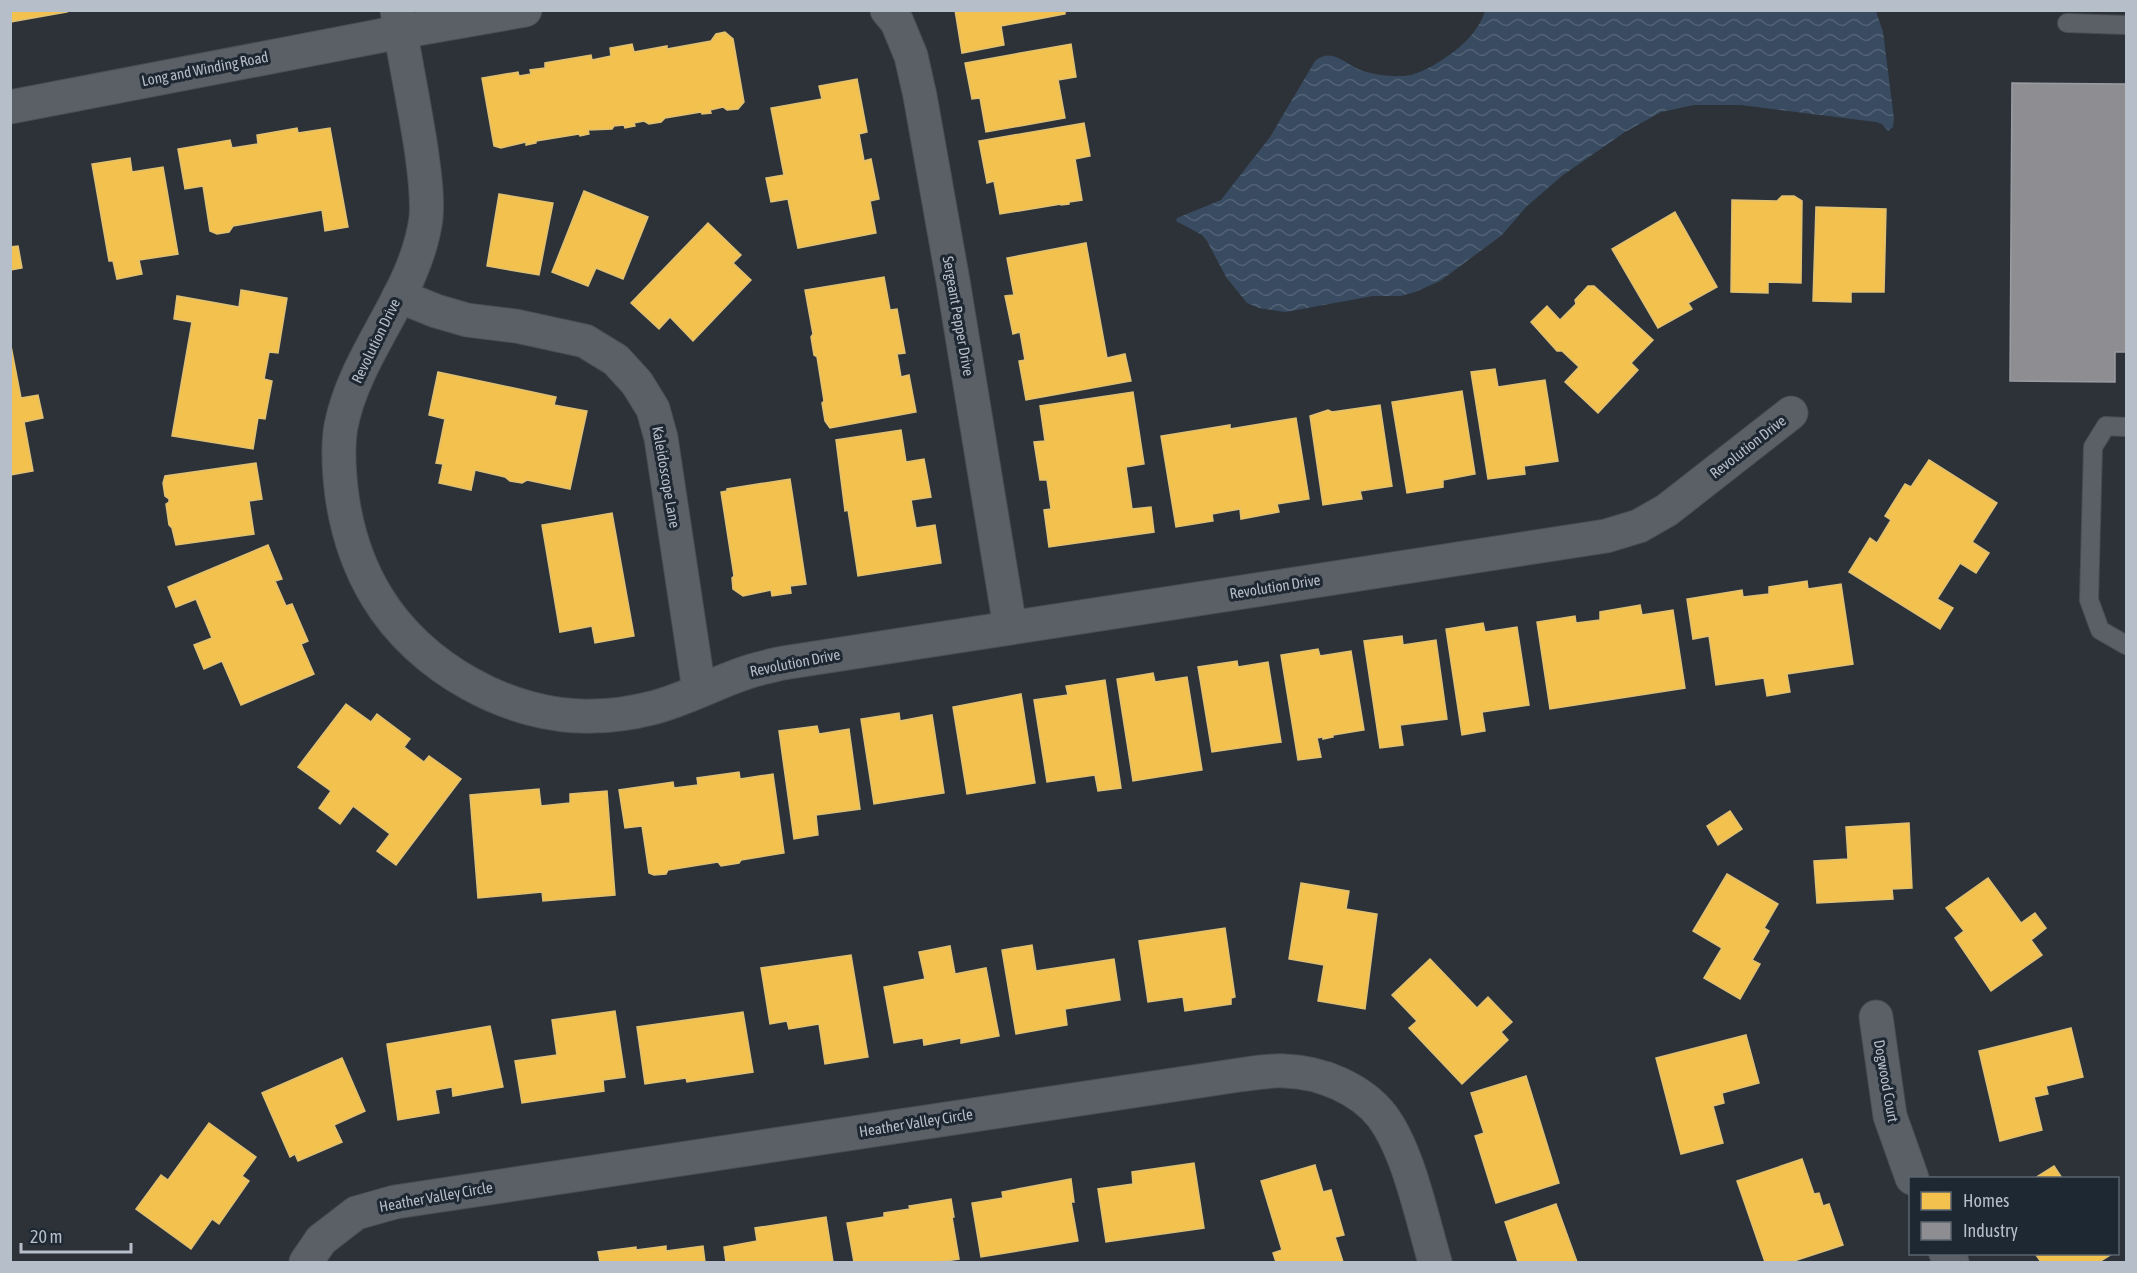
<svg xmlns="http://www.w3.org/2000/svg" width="2137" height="1273" viewBox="0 0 2137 1273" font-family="'Asap Condensed',sans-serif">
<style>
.water{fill:url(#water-waves)}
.homes{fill:#f2c14e;stroke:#e0c073;stroke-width:1.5}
.industry{fill:#8d8d92;stroke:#999ca2;stroke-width:1.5}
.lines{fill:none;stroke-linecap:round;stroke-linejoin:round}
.service-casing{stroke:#4a4e53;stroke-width:20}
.minor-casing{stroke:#4a4e53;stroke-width:35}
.service{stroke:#5b6067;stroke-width:18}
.minor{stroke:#5b6067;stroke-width:33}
.labels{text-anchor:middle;stroke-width:6;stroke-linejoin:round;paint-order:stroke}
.street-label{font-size:15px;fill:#b6bec9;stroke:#1e2833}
</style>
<defs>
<pattern id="water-waves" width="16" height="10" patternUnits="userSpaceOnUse" patternTransform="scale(1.5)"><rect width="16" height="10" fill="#394b61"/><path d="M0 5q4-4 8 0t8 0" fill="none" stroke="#536376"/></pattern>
</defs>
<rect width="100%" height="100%" fill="#2c3238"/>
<path class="water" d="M1485 11H1876L1883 32 1894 119 1893 127 1888 131 1882 124 1876 122 1741 105H1694L1661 112 1625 132 1563 175 1526 207 1502 235 1440 281 1415 292 1401 296H1373L1285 312 1259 308 1247 303 1226 277 1207 241 1202 235 1176 221 1177 218 1221 200 1270 137 1315 61C1332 47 1345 64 1360 70 1374 75 1397 78 1411 75 1425 71 1440 62 1452 53 1466 43 1480 28 1485 11Z"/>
<g class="homes">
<path d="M10 10H66L67 12 10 22Z"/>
<path d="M955 10H1065V14L1001 26 1004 45 962 53Z"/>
<path d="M725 32 733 39 744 102 738 109 727 110 723 107 710 110 711 113 702 114 701 112 665 118 661 122 649 124 644 121 634 123 635 126 625 128 624 125 614 126 612 129 588 130 589 134 580 136 579 134 536 141V143L526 145V142L501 148 494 146 482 78 518 72 519 76 531 74 530 70 545 68V63L591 55 592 60 611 56 610 48 632 44 634 52 667 46V49L711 41 716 34Z"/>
<path d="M1071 44 1076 77 1058 80 1065 118 986 132 980 98 972 99 965 63Z"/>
<path d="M857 79 867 132 859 134 864 161 871 159 879 199 870 201 876 233 798 248 788 199 771 202 766 178 784 175 771 108 822 99 819 86Z"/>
<path d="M1084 123 1090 156 1075 159 1082 200 1069 202V204L1061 205V204L1000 214 994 181 987 183 979 141Z"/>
<path d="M297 128 298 133 330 128 348 227 325 231 322 210 233 226 229 232 217 234 210 231 203 186 185 189 178 149 230 140 232 148 258 144 257 135Z"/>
<path d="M130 158 132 172 163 167 178 254 139 260 142 274 117 279 113 261H109L92 164Z"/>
<path d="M584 191 648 217 623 279 596 268 588 286 552 272Z"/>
<path d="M499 194 553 203 539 275 487 266Z"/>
<path d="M1782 196H1794L1802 201 1801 283 1768 282V293L1731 292 1732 200 1777 201Z"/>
<path d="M1816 207 1886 209 1884 292H1851V302L1813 301Z"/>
<path d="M1675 212 1717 287 1688 303 1692 309 1658 328 1612 249Z"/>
<path d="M708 223 741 255 733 263 751 280 693 341 670 317 659 329 631 303Z"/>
<path d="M1086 243 1107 358 1125 354 1131 381 1026 400 1019 361 1025 360 1020 332 1013 334 1005 296 1014 295 1007 258Z"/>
<path d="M18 246 22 268 10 270V247Z"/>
<path d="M884 277 890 310 897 309 905 353 897 354 901 377 909 375 916 412 830 428 825 421 822 403 824 401 817 357 814 355 811 337 813 334 805 290Z"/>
<path d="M1588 286H1594L1653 340 1631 363 1638 370 1598 413 1565 382 1579 367 1562 351H1557L1531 322 1547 306 1560 320 1576 304 1575 300Z"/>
<path d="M241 290 287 298 278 353 269 352 264 379 272 381 265 419 258 418 253 449 172 436 192 322 174 319 177 296 239 307Z"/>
<path d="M10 341 21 398 38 395 43 418 24 422 33 471 10 475Z"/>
<path d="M1495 369 1498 387 1545 380 1558 461 1524 466 1525 474 1488 479 1471 372Z"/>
<path d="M438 372 556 397 554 405 587 411 570 489 527 480 522 483 510 481 505 477 475 470 471 490 439 483 443 464 436 463 445 419 429 415Z"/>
<path d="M1462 391 1475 474 1443 480V487L1407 493 1392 402Z"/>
<path d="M1133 392 1144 464 1126 467 1132 509 1151 507 1154 532 1049 547 1044 510 1051 509 1047 480H1040L1034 442 1045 441 1040 406Z"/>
<path d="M1380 405 1392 486 1360 491 1362 499 1323 505 1310 416 1328 410 1332 412Z"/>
<path d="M1296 418 1309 499 1277 504 1279 512 1241 519 1240 509 1212 514 1213 521 1176 527 1161 436 1230 425V429Z"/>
<path d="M901 430 906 462 924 459 931 497 911 500 916 528 935 525 941 563 858 576 848 510 845 511 836 440Z"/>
<path d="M1929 460 1997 503 1972 542 1989 553 1976 573 1960 563 1937 599 1953 608 1940 629 1849 572 1870 538 1877 543 1891 520 1885 516 1905 484 1911 487Z"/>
<path d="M256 463 262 499 249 501 254 534 176 545 172 528 169 525 166 504 169 502V499L165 496 163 483 165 476Z"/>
<path d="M790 479 806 584 790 586 791 593 772 596 771 590 743 596 733 589 732 578 734 576 721 492 727 491V489Z"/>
<path d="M612 513 634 636 595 643 592 626 560 632 542 525Z"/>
<path d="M268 545 282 579 275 581 286 606 292 604 308 641 301 644 314 674 241 705 222 661 204 669 194 645 212 638 196 599 176 607 168 587Z"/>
<path d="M1807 581 1808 589 1841 584 1853 664 1787 674 1790 692 1767 696 1764 678 1716 685 1709 636 1693 639 1687 599 1742 590 1743 597 1769 594V587Z"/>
<path d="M1640 605 1642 615 1673 610 1685 688 1550 709 1537 622 1575 616 1576 623 1600 620V612Z"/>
<path d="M1483 623 1485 632 1517 627 1529 705 1482 712 1485 731 1462 735 1446 629Z"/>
<path d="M1402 636 1403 645 1436 640 1447 719 1400 725 1403 745 1380 748 1364 641Z"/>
<path d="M1318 649 1320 656 1351 651 1364 730 1333 735V737L1323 739V737L1317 738 1321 757 1298 760 1281 655Z"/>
<path d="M1237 661 1238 667 1268 662 1281 742 1212 752 1198 667Z"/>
<path d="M1153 673 1155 682 1187 677 1202 770 1133 781 1117 679Z"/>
<path d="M1105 680 1121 788 1098 791 1095 775 1047 782 1034 700 1068 695 1066 686Z"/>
<path d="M1021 694 1035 783 967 794 953 707Z"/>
<path d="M346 704 371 722 377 714 410 739 404 747 424 762 429 756 461 779 396 865 377 851 390 834 353 806 340 824 319 808 331 791 298 767Z"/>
<path d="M899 713 900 721 932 715 944 793 874 804 861 719Z"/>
<path d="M817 726 819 734 849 729 860 809 816 815 818 835 794 839 779 731Z"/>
<path d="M739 772 740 779 773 774 784 853 741 860 739 863 721 866 718 862 668 870 666 874 654 875 649 873 642 826 625 828 619 790 673 782 674 788 698 785 697 778Z"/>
<path d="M539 789 541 806 570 803V794L607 791 615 895 543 901 542 892 478 898 470 795Z"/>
<path d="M1730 811 1742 829 1718 845 1707 826Z"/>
<path d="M1909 823 1912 888 1892 889 1893 899 1817 903 1814 861 1848 859 1846 827Z"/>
<path d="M1727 874 1778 904 1764 928 1769 931 1752 960 1760 964 1740 999 1704 978 1722 948 1693 931Z"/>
<path d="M1988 878 2021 923 2035 913 2046 928 2031 940 2042 955 1991 991 1955 938 1964 931 1946 908Z"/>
<path d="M1301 883 1349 891 1346 909 1377 914 1365 1009 1318 1001 1324 965 1289 959Z"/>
<path d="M1225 928 1235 997 1231 998V1004L1185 1011 1183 997 1148 1002 1139 941Z"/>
<path d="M1032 945 1036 971 1114 959 1120 1000 1065 1009 1067 1025 1016 1034 1002 950Z"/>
<path d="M950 946 955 974 986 968 999 1036 961 1043V1038L924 1045 923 1038 894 1043 884 987 925 979 919 952Z"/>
<path d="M851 955 868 1057 825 1064 819 1024 789 1029 787 1021 770 1024 761 968Z"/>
<path d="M1430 959 1477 1008 1488 997 1512 1022 1501 1032 1508 1040 1462 1084 1409 1028 1417 1021 1392 995Z"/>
<path d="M615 1011 625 1077 603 1080 604 1091 522 1103 515 1061 557 1055 552 1020Z"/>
<path d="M743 1012 753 1072 687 1082 686 1078 645 1084 637 1027Z"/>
<path d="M490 1026 503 1087 453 1096 452 1087 435 1090 439 1113 398 1120 387 1044Z"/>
<path d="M2071 1028 2083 1077 2046 1086 2048 1094 2034 1097 2042 1130 2000 1141 1979 1051Z"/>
<path d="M1746 1035 1759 1083 1722 1093 1724 1103 1713 1106 1723 1143 1681 1154 1656 1058Z"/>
<path d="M342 1058 365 1111 334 1125 342 1142 298 1161 295 1154 290 1157 262 1093Z"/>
<path d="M1526 1076 1559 1183 1496 1203 1475 1136 1484 1133 1471 1093Z"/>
<path d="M209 1123 256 1157 242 1176 249 1181 219 1224 212 1219 191 1249 136 1209 161 1175 168 1180Z"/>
<path d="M1802 1159 1814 1194 1819 1193 1823 1206 1829 1204 1843 1245 1791 1262H1765L1737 1181Z"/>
<path d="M1194 1163 1204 1228 1106 1242 1098 1189 1133 1184 1132 1172Z"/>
<path d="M1315 1165 1323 1192 1331 1190 1344 1235 1335 1237 1343 1262H1276L1273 1253 1282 1250 1261 1181Z"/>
<path d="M2054 1166 2062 1178H2035Z"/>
<path d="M1071 1179 1074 1202H1071L1078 1241 981 1257 972 1203 1003 1198 1002 1192Z"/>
<path d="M951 1199 954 1217H952L959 1259 938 1262H854L847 1223 884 1217V1213L910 1209 909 1206Z"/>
<path d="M1556 1204 1577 1262H1518L1505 1222Z"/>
<path d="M826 1217 833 1262H726L724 1247 757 1241 755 1228Z"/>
<path d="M666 1246V1251L703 1246 705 1262H600L598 1252 636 1247V1250Z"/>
<path d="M2039 1254H2112L2099 1262H2041L2036 1255Z"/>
</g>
<path class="industry" d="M2012 83 2126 84V352H2115V382L2010 381Z"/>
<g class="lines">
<g class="service-casing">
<g id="service">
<path d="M2067 23 2126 25"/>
<path d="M2126 427 2106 426 2093 447 2089 600 2100 630 2126 645"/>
</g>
</g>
<g class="minor-casing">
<g id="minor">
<path d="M397 10C404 56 414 102 421 148 424 170 428 195 426 218 416 294 356 351 341 426 337 449 339 473 342 496 347 531 358 566 377 597 419 667 511 719 593 716 613 716 632 713 652 708 681 701 713 684 742 674 755 669 770 666 783 663L1606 536 1639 526 1667 510 1791 413"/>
<path d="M887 10 897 22 911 56 920 96 953 281 1010 627"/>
<path d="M10 107 400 32 525 10"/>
<path d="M399 296 436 311 467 320 516 326 585 341 616 360 637 383 653 409 661 438 699 690"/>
<path d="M1876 1017 1890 1116 1912 1178"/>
<path d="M1946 1254 1952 1262"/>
<path d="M306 1262 321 1240 356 1213 395 1202 1239 1075C1254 1073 1270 1070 1285 1071 1320 1072 1360 1088 1382 1116 1409 1152 1422 1219 1435 1262"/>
</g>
</g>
<use href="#service" class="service"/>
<use href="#minor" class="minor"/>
</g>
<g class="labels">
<g class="street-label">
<text transform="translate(205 69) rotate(-11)" y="5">Long and Winding Road</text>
<text transform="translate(958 316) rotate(80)" y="5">Sergeant Pepper Drive</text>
<text transform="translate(376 341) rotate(-64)" y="5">Revolution Drive</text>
<text transform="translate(1748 447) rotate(-38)" y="5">Revolution Drive</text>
<text transform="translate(666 477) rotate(80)" y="5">Kaleidoscope Lane</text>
<text transform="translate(1275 587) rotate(-9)" y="5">Revolution Drive</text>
<text transform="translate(795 663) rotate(-11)" y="5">Revolution Drive</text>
<text transform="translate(1886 1081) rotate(80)" y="5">Dogwood Court</text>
<text transform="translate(916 1123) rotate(-9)" y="5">Heather Valley Circle</text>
<text transform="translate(436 1197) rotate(-10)" y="5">Heather Valley Circle</text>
</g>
</g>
<rect width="2137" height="1273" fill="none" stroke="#b6bec9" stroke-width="24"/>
<rect x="1909" y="1177" width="210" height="78" fill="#1e2833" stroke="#5b646f" stroke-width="1.5"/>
<rect x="1921" y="1192" width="30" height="18" fill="#f2c14e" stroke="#5b646f" stroke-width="1.5"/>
<text x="1963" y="1207" font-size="18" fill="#b6bec9">Homes</text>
<rect x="1921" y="1222" width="30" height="18" fill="#8d8d92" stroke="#5b646f" stroke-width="1.5"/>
<text x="1963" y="1237" font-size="18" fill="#b6bec9">Industry</text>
<path d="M21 1243v9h110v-9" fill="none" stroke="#b6bec9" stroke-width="3"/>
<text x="30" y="1243" font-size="18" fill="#b6bec9" stroke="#1e2833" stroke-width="4.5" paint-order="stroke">20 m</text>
</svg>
